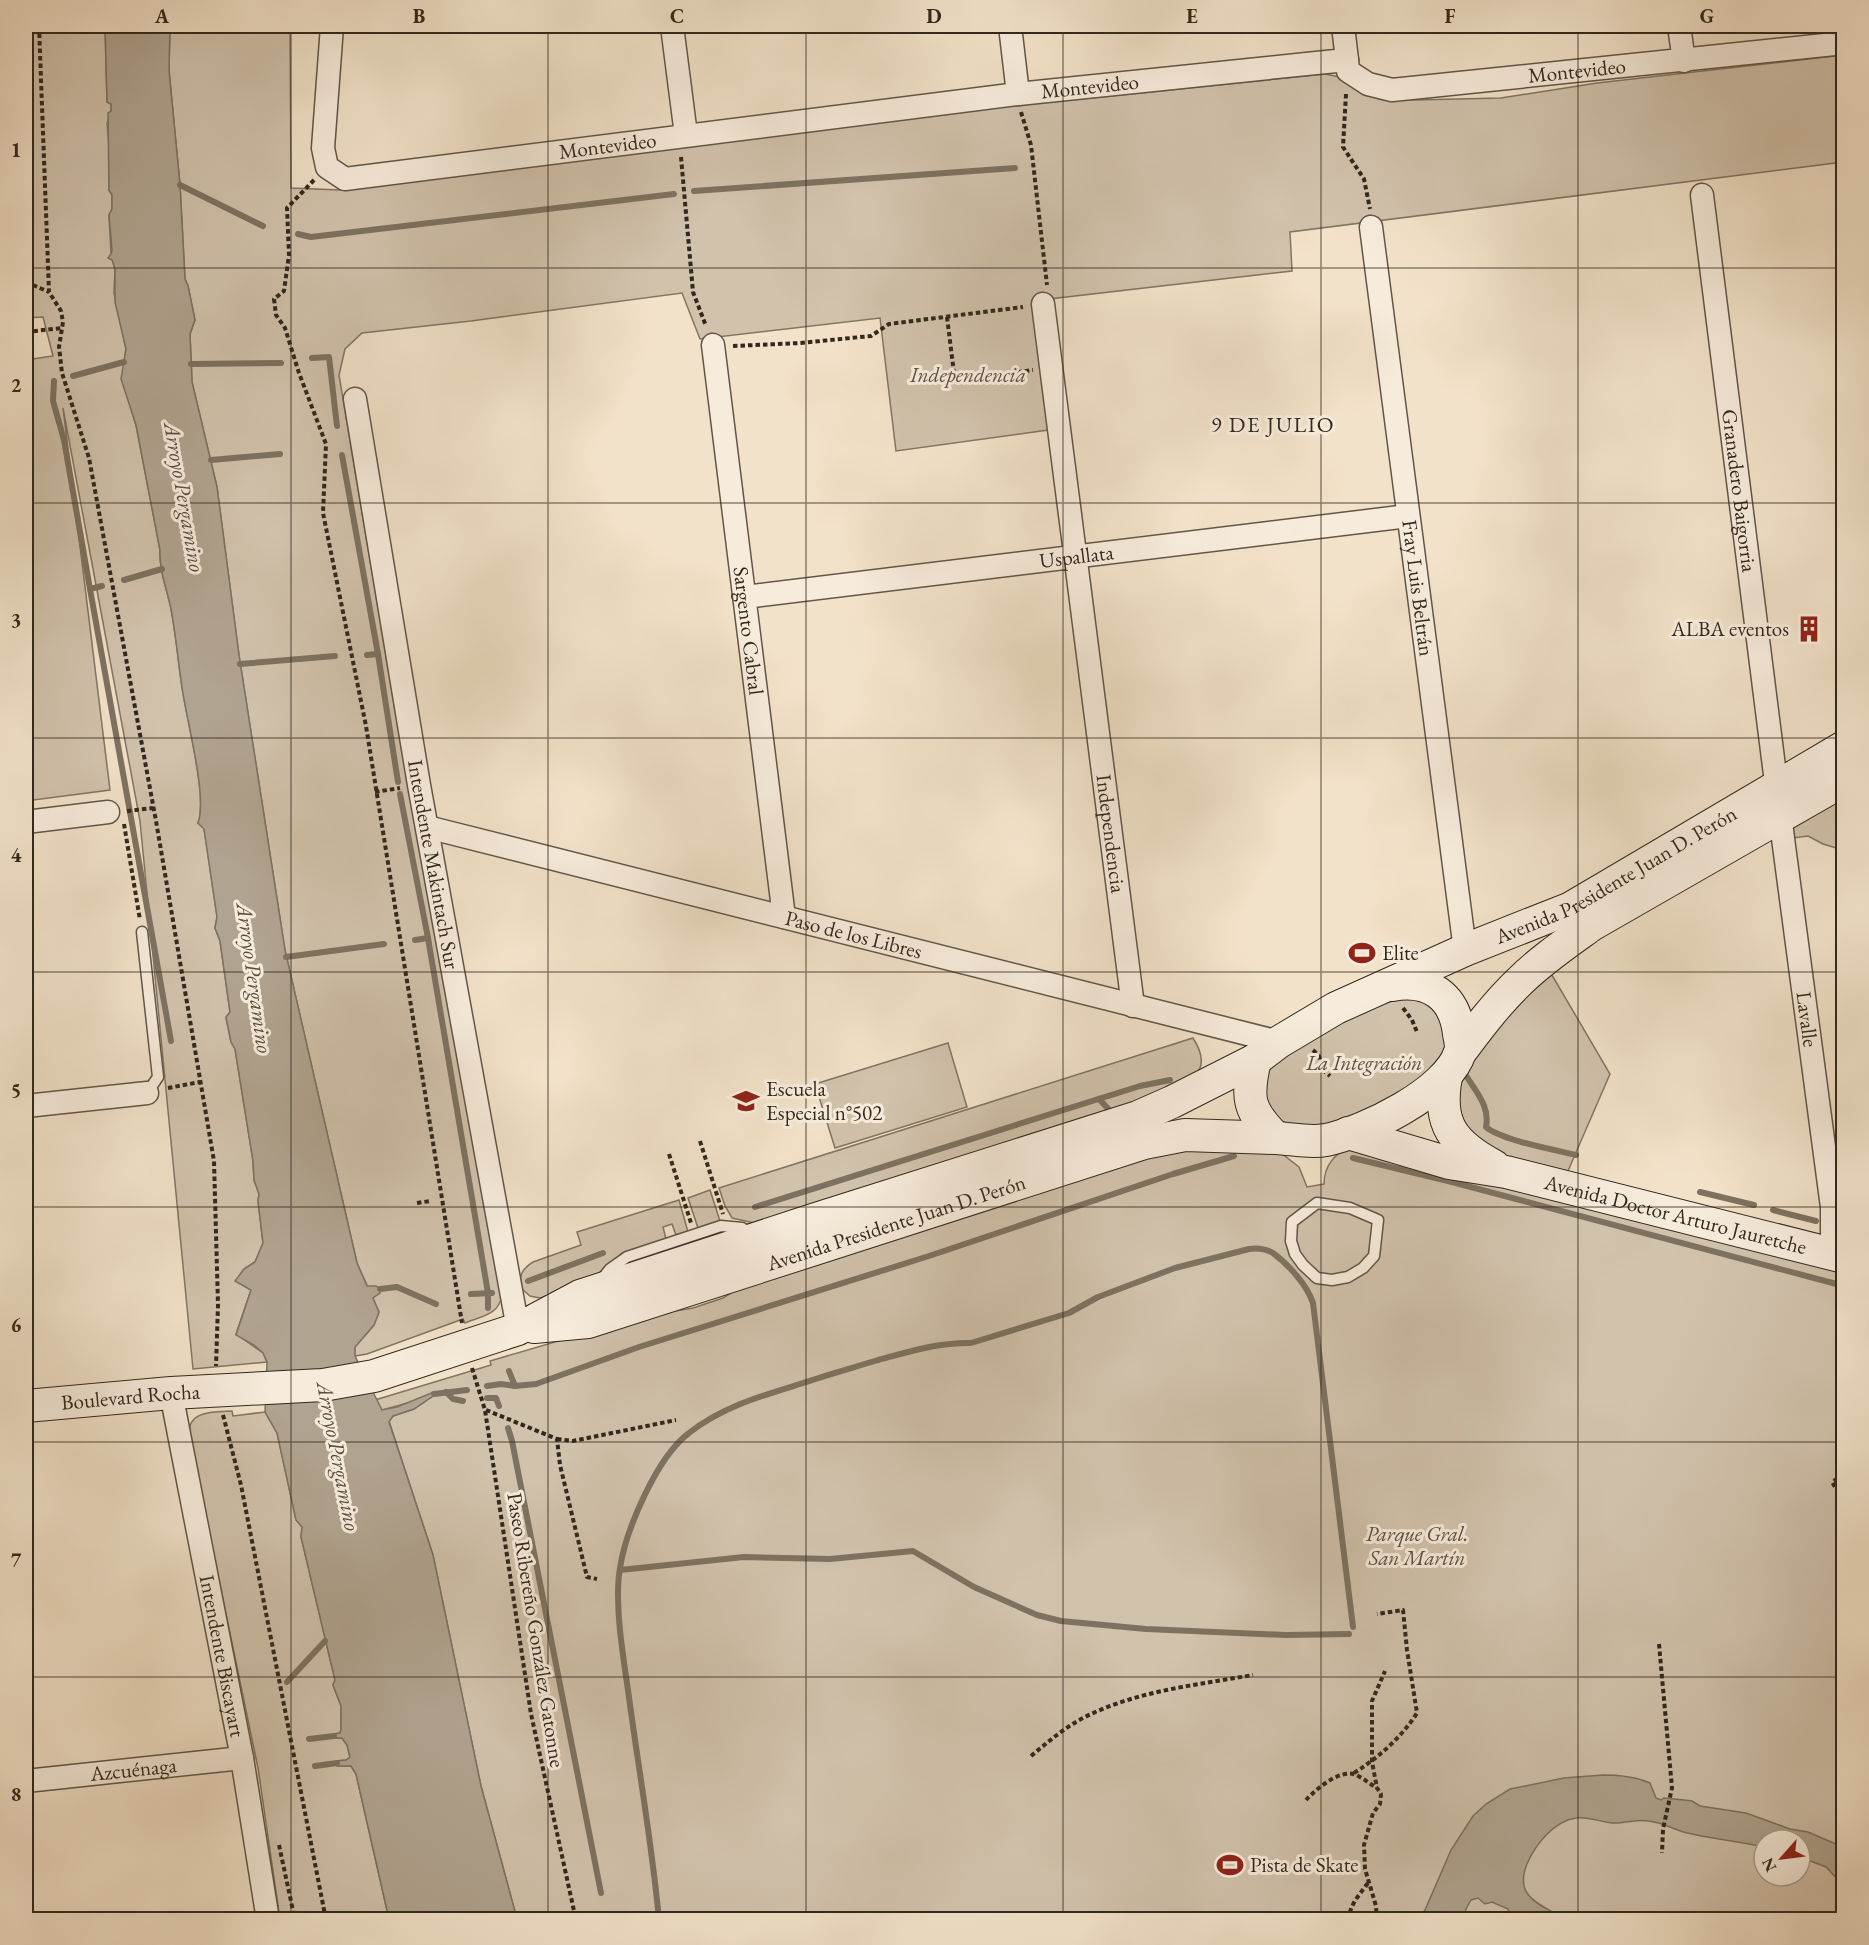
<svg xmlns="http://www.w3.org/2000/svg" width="1869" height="1945" viewBox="0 0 1869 1945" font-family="'EB Garamond',serif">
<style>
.green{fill:#d1c2ac;stroke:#817564;stroke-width:1.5;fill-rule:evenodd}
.water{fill:#b0a38f;stroke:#7d7261;stroke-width:1.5}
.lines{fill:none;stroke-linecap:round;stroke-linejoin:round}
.stream{stroke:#7d7261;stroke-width:6}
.lane-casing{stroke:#615648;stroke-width:13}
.street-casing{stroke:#615648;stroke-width:25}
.secondary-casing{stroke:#31281d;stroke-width:34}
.path{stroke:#31281d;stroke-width:4;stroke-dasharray:4.5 3;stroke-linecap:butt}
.lane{stroke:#f7ecdc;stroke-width:10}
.street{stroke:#f7ecdc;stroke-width:22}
.secondary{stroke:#f7ecdc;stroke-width:32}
.grid{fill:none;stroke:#31281d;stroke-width:1.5;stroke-opacity:0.55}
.labels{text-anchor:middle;stroke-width:6;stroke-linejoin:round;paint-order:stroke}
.street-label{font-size:21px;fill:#31281d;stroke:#f7ecdc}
.park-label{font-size:21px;font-style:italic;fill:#594e41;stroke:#f7ecdc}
.poi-label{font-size:21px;fill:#31281d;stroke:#f7ecdc;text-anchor:start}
.neighbourhood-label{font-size:22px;letter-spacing:1.5px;fill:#31281d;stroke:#f7ecdc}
.water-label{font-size:22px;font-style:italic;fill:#574d3f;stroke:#f7ecdc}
.neatline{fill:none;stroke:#31281d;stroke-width:2}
.grid-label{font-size:20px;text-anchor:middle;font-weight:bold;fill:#31281d}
</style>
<rect width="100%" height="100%" fill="#f2e2c9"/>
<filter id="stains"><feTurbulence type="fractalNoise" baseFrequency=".00333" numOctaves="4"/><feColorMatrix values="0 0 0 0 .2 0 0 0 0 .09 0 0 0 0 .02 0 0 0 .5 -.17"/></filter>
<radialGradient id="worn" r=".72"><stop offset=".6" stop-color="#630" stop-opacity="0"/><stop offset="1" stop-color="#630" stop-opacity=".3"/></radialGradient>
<g class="green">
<path d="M26 26H105L107 102 111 104V111L107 123 110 156 109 190 112 195V209L109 215 111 254 115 269 114 293 126 349 122 379 136 425 160 550C159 570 167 589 171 609 176 635 178 661 182 687 186 718 208 797 198 823L204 828 217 917 215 928 220 941 230 1012 226 1018 231 1042 235 1049 253 1161 254 1180 259 1194 258 1201 263 1243 255 1262 244 1269 236 1281 251 1290 236 1334 263 1353 267 1362 193 1369 140 821 63 408 110 790 26 801V360L53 356 43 317 26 318V269L28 268 26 240Z"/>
<path d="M170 26H290L291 188 340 190 680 145 1021 105 1325 74 1340 77 1373 94 1414 100 1501 98 1597 83 1843 55V162L1290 232 1292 271 1032 301 1048 430 896 451 880 318 700 339 682 293 471 321 362 333 345 349 339 375 397 721 502 1295C499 1315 482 1316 465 1323L463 1319 367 1354 355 1356V1347L374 1325 379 1312 357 1263 285 950 239 655 217 487 192 382 190 334 195 320 188 286 185 279 180 185 169 70Z"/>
<path d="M1843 792V850L1823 844 1808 836 1793 838 1792 827Z"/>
<path d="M1549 970 1610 1074 1568 1171 1500 1155 1460 1125 1458 1084 1484 1043Z"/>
<path d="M1412 996 1431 999 1452 1039 1439 1066 1401 1096 1334 1123 1308 1126 1290 1125 1277 1119 1264 1100C1265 1093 1264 1080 1267 1073 1274 1057 1346 1018 1364 1011 1380 1004 1395 1000 1412 996Z"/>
<path d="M1193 1038C1211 1066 1198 1076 1175 1093L763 1225 732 1218 725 1206 719 1188Z"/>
<path d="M948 1043 967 1107 835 1148 815 1084Z"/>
<path d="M1352 1147 1843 1270V1919H517L481 1786 433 1555 389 1421 393 1416 414 1409 433 1396 382 1410 375 1400 491 1365 490 1361 640 1317 693 1308 723 1298 739 1288 1160 1148 1281 1153 1299 1167 1307 1187 1324 1184C1324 1166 1335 1152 1352 1147ZM1764 1840H1800V1876H1764Z"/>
<path d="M710 1190 720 1221 698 1228 688 1198Z"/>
<path d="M679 1200 688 1232 676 1235 672 1224 663 1227 666 1239 622 1253 589 1282 540 1298 530 1296 522 1289C518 1276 522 1269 533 1262L581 1245 577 1232Z"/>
<path d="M232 1411 233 1416 265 1412 277 1433 296 1520 302 1527 301 1537 335 1680 333 1685 341 1706V1730L340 1733 334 1734V1738H342L347 1745 350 1757 346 1760 337 1761 338 1766H351L356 1774 389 1919H280L258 1768 189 1436C187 1410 213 1412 232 1411Z"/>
</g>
<g class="water">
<path d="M105 26H170L169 70 180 185 185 279 188 286 195 320 190 334 192 382 217 487 239 655 285 950 357 1263 367 1286H376L380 1289V1293L373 1298 379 1312 374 1325 355 1347V1356L382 1410 397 1407 434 1392 433 1396 414 1409 393 1416 389 1422 433 1555 481 1786 517 1919H389L356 1774 351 1766H337L336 1761 346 1760 350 1757 347 1745 342 1738H334V1734L340 1733 341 1730V1706L333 1685 335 1680 301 1537 302 1527 296 1520 277 1433 265 1412 267 1362 263 1353 254 1345 236 1335 251 1290 235 1281 244 1269 255 1262 263 1243 258 1201 259 1194 254 1180 253 1161 235 1049 231 1042 226 1017 230 1012 220 941 215 928 217 917 204 829 198 823C208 797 186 718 182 687 178 661 176 635 171 609 167 589 159 570 160 550L136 425 121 379 126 349 115 302V269L112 260 108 258 111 254 112 250 109 215 112 209V195L109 190 108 113 111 111V104L107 102Z"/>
<path d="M1603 1775C1619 1775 1635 1776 1650 1783L1656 1798 1661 1800 1664 1798 1684 1800 1692 1801 1700 1806 1746 1813 1790 1829 1808 1832 1843 1847V1885L1826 1867 1800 1857V1840H1764V1847C1739 1841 1713 1839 1687 1833 1674 1830 1663 1822 1648 1821 1636 1819 1624 1824 1612 1823 1600 1822 1588 1816 1576 1818 1554 1821 1535 1845 1527 1864 1513 1898 1542 1905 1565 1919H1511L1508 1909 1492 1902 1485 1904 1478 1898 1471 1900C1467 1907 1463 1912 1466 1919H1418L1425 1910 1451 1850 1473 1816 1486 1804 1510 1789 1564 1778Z"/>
</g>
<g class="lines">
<g class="stream">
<path d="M180 185 263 226"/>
<path d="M694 191 1015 168"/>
<path d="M298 234 311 237 674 194"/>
<path d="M312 358 329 357 337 426"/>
<path d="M191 364 281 363"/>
<path d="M73 376 124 362"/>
<path d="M54 381 53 401 64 440 90 589"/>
<path d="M342 455 378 654 398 782"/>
<path d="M211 460 280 454"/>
<path d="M124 580 162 569"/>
<path d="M102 586 90 589 171 1041"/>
<path d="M367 655 378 654"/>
<path d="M240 664 335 656"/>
<path d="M400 794 428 938 488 1293V1308"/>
<path d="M415 940 428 938"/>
<path d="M286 957 384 944"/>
<path d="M1467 1077C1477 1093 1490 1107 1486 1127 1501 1140 1555 1150 1576 1155"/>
<path d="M1099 1099 1113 1114"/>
<path d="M1353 1158 1448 1181 1844 1286"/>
<path d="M1700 1192 1754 1205"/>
<path d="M755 1207 1140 1086 1170 1080"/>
<path d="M1773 1210 1816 1221"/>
<path d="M528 1281 603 1253"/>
<path d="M380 1289 397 1287 436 1304"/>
<path d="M471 1294 492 1293"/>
<path d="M509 1371 515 1386"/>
<path d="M487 1386 501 1384 515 1386 536 1384 639 1347 929 1256 1173 1174 1234 1156"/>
<path d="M446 1392 453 1399 463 1401"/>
<path d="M434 1394 467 1390"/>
<path d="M487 1398H496L499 1406"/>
<path d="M508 1428 512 1441 601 1893"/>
<path d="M620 1570 744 1557 830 1559 913 1551 974 1587 1037 1615 1061 1621 1146 1629 1286 1635 1349 1634"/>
<path d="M287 1682 325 1641"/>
<path d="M309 1739 334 1736"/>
<path d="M315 1766 337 1763"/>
<path d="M659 1920C652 1843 638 1766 628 1690 623 1656 614 1602 620 1568 626 1529 657 1457 689 1433 722 1407 761 1396 800 1384 826 1375 852 1368 878 1360 909 1352 939 1342 971 1343L1069 1313 1098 1297 1175 1268 1249 1249C1257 1248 1266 1249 1273 1253 1289 1265 1307 1285 1313 1303L1353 1627"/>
</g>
<g class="lane-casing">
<g id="lane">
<path d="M142 932 158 1077 147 1093"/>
<path d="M1317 1203 1350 1208 1378 1220 1374 1256 1363 1268 1348 1277 1332 1280 1317 1278 1303 1265 1295 1254 1291 1241 1292 1222Z"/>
<path d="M602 1279 610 1269 627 1257 721 1226 742 1228 751 1234"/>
</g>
</g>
<g class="street-casing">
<g id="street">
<path id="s1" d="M332 26 323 148 327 167 345 179 1018 94 1316 63 1347 60 1348 71 1368 84 1392 90 1844 43"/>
<path d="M672 26 686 135"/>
<path d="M1010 26 1018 94"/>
<path d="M1343 26 1347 60"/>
<path d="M1679 26 1684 61"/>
<path id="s2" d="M1702 195 1784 846 1832 1207V1254"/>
<path id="s3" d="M1371 227 1465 950"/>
<path id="s4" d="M1043 304 1133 1006"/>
<path id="s5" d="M713 345 784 917"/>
<path id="s6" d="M355 399 419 785 518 1329"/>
<path id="s7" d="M745 597 1408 516"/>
<path d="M26 822 108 812"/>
<path id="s8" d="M427 827 1279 1042"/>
<path d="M26 1106 147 1093"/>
<path id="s9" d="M171 1393 242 1758 268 1920"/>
<path id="s10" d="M26 1781 242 1758"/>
</g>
</g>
<g class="secondary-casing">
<g id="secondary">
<path d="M1461 1051C1479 1027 1497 1003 1519 982 1541 960 1568 942 1593 924L1844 780"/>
<path d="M1255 1060C1246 1099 1248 1110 1276 1138 1293 1139 1310 1143 1326 1140 1365 1132 1448 1092 1460 1052 1462 1047 1460 1039 1459 1034 1455 996 1429 978 1392 985"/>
<path d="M1446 1077C1437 1124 1453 1144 1494 1166"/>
<path id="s11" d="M1348 1133 1449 1163 1506 1172 1844 1257"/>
<path id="s12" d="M534 1327 588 1322 1144 1143 1185 1135 1276 1138"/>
<path id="s13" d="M26 1406 171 1393 323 1385 374 1376 518 1329 580 1296 813 1220 1138 1117 1172 1102 1255 1060 1279 1042 1336 1008 1465 950 1571 908 1844 747"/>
</g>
</g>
<g class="path">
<path d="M39 26 49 292 61 311 63 322 59 347 62 373 89 458 156 821 214 1161 218 1305 216 1366"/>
<path d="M1346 94 1343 147 1364 179 1370 209"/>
<path d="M1021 112 1031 145 1047 285"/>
<path d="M681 157 693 292 706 326"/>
<path d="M314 180 287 208 289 255 284 291 274 299 276 315 285 328 299 373 326 444 323 513 366 726 462 1323"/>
<path d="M26 282 49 292"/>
<path d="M947 317 955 381 1033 370"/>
<path d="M26 332 62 328"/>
<path d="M733 346 801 343 871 336 889 324 1023 307"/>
<path d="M375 792 400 788"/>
<path d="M127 811 153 808"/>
<path d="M124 824 140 920"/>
<path d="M1403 1008 1412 1020 1417 1032"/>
<path d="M1313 1050 1319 1056 1322 1069 1330 1076"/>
<path d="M168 1088 200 1082"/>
<path d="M700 1141 723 1214"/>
<path d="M669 1154 691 1223"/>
<path d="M417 1203 430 1201"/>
<path d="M472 1368 485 1410 531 1714 576 1920"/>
<path d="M486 1410 557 1439 560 1465 587 1577 597 1579"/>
<path d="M223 1415 241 1485 326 1920"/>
<path d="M557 1439 573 1441 676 1420"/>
<path d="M1844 1475 1832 1482 1844 1502"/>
<path d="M1659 1644 1672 1788 1663 1829 1662 1853"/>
<path d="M1031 1756C1048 1742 1064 1728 1083 1718 1135 1691 1196 1685 1253 1675"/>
<path d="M1354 1773C1379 1757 1401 1738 1417 1713L1407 1650 1403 1610 1377 1614"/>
<path d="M1306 1800C1316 1789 1341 1768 1356 1775 1363 1778 1370 1784 1377 1788"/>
<path d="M279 1845 295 1920"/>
<path d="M1349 1920C1349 1905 1360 1894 1368 1883"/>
<path d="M1377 1920 1376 1906 1365 1869 1364 1845 1373 1813 1380 1804 1381 1794 1377 1788 1372 1762V1701L1385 1671"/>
</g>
<use href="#lane" class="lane"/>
<use href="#street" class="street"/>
<use href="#secondary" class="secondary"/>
</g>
<path class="grid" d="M291 26V1920M548 26V1920M806 26V1920M1063 26V1920M1321 26V1920M1578 26V1920M26 268H1844M26 503H1844M26 738H1844M26 972H1844M26 1207H1844M26 1442H1844M26 1677H1844"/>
<defs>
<g id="building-bare" transform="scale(2.07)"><path d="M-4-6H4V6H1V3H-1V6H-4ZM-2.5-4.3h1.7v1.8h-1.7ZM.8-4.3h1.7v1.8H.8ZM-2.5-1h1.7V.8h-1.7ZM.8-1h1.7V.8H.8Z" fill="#8f2418" stroke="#f7ecdc" stroke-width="2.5" paint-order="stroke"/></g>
<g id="stadium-bare" transform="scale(2.07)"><path d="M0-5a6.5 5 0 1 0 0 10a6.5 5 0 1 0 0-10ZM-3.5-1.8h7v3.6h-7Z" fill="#8f2418" stroke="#f7ecdc" stroke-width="2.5" paint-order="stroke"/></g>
<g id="school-bare" transform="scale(2.07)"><path d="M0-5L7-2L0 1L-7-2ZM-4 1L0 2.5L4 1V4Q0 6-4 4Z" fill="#8f2418" stroke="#f7ecdc" stroke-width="2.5" paint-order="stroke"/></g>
</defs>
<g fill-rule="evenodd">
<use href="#building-bare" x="1809" y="629"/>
<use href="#stadium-bare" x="1362" y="953"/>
<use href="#school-bare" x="746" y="1101"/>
<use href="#stadium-bare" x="1230" y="1865"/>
</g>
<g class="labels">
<g class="street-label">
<text dy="7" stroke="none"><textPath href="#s1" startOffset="1418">Montevideo</textPath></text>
<text dy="7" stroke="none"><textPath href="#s1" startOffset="914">Montevideo</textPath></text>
<text dy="7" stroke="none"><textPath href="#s1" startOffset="428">Montevideo</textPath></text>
<text dy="7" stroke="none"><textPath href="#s2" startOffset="298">Granadero Baigorria</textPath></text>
<text dy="7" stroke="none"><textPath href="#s7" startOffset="334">Uspallata</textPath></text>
<text dy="7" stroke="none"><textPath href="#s3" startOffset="364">Fray Luis Beltrán</textPath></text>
<text dy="7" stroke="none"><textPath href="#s5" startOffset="288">Sargento Cabral</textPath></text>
<text dy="7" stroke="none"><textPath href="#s4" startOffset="534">Independencia</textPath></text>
<text dy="7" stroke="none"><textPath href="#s6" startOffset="472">Intendente Makintach Sur</textPath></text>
<text dy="7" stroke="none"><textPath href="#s13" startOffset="1694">Avenida Presidente Juan D. Perón</textPath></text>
<text dy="7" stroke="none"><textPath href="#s8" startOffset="440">Paso de los Libres</textPath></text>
<text dy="7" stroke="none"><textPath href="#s2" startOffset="831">Lavalle</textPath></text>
<text dy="7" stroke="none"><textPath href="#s11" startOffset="338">Avenida Doctor Arturo Jauretche</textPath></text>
<text dy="7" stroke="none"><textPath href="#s12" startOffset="378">Avenida Presidente Juan D. Perón</textPath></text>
<text dy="7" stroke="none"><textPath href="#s13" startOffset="105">Boulevard Rocha</textPath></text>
<text transform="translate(536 1630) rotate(81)" y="7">Paseo Ribereño González Gatonne</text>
<text dy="7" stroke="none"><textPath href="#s9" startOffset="268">Intendente Biscayart</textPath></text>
<text dy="7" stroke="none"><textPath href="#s10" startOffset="108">Azcuénaga</textPath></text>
</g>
<g class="park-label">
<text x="968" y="382">Independencia</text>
<text x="1364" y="1070">La Integración</text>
<text x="1417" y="1541">Parque Gral.<tspan x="1417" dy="24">San Martín</tspan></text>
</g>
<g class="poi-label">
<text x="1789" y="636" text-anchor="end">ALBA eventos</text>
<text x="1382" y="960">Elite</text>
<text x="766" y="1096">Escuela<tspan x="766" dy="24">Especial n°502</tspan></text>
<text x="1250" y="1872">Pista de Skate</text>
</g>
<g class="neighbourhood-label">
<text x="1273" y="432">9 DE JULIO</text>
</g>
<g class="water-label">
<text transform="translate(185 497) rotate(80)" y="8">Arroyo Pergamino</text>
<text transform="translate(255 978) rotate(82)" y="8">Arroyo Pergamino</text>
<text transform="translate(339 1456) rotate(79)" y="8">Arroyo Pergamino</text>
</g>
</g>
<rect width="1869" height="1945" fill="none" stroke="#f2e2c9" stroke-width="66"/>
<g transform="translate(1782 1858) rotate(242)"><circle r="28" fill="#f7ecdc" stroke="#a89e90" stroke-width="1.5"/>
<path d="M0-4.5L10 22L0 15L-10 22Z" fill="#8f2418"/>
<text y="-9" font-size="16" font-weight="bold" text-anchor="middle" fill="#31281d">N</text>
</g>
<rect x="33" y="33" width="1803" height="1879" class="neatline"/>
<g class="grid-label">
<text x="162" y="23">A</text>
<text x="419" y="23">B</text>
<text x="677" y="23">C</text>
<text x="934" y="23">D</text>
<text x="1192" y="23">E</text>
<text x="1450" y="23">F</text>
<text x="1707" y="23">G</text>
<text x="16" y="157">1</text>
<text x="16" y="392">2</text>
<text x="16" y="627">3</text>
<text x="16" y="862">4</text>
<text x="16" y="1097">5</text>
<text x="16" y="1332">6</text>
<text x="16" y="1567">7</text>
<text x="16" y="1801">8</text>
</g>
<rect width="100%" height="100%" filter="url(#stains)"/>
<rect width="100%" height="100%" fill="url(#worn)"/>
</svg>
